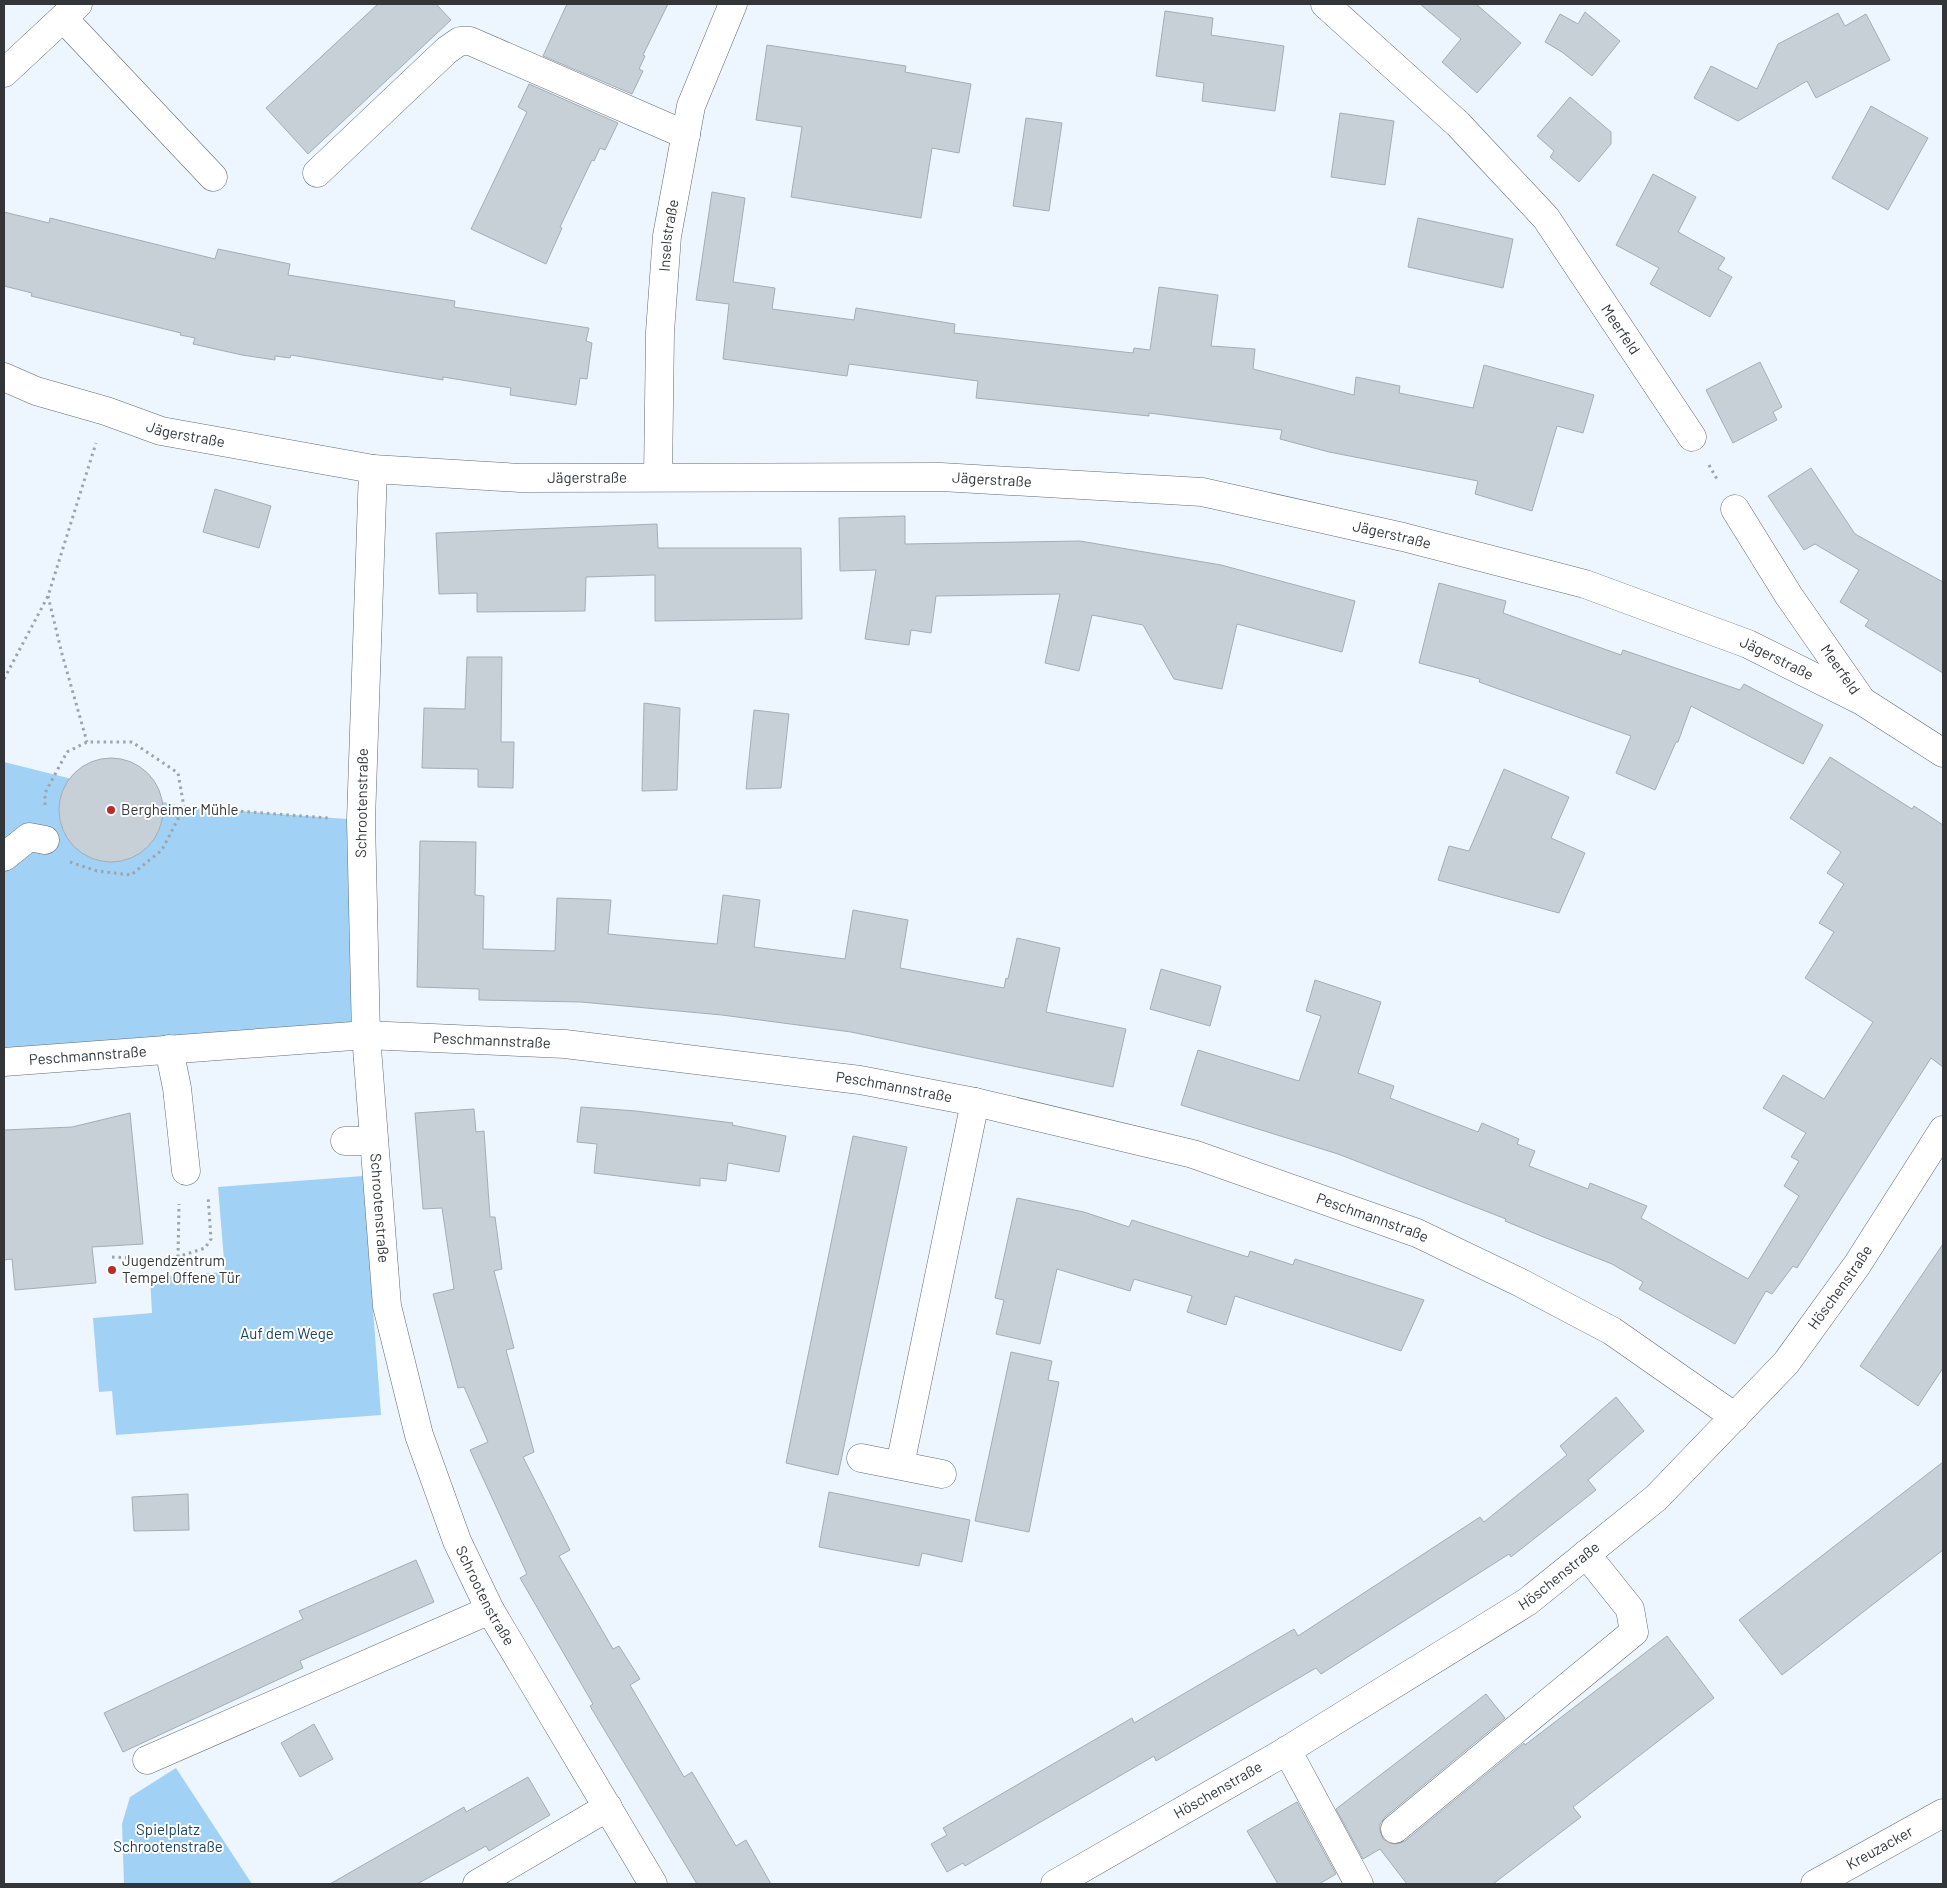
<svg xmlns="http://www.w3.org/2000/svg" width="1947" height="1888" viewBox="0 0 1947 1888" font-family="Barlow,sans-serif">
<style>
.green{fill:#a2d1f6}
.building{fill:#c7d0d7;stroke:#a5adb4}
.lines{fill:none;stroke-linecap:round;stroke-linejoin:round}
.minor-casing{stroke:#636b71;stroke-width:29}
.path{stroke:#9da4aa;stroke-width:3;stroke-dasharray:2.5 4;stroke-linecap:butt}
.minor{stroke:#fff;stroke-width:28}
.poi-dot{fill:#ba2b2a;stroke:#fff;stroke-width:2}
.labels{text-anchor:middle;stroke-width:4;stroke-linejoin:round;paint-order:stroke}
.street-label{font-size:15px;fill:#333639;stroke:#fff}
.poi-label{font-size:15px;fill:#333639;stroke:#fff;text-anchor:start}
.park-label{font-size:15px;fill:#184360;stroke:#fff}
</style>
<rect width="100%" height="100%" fill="#edf6fe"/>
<g class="green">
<path d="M4 762 184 807 361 820 366 1035 4 1061Z"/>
<path d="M363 1176 381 1415 116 1435 112 1391 99 1392 93 1318 152 1313 150 1277 225 1272 218 1187Z"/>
<path d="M176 1768 250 1881 252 1884H124L122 1824 130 1797Z"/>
</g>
<g class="building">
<path d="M378 4H436L451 20 308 154 266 108Z"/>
<path d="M567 4H668L643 55 645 56 639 69 643 71 632 94 543 56Z"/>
<path d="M1420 4H1476L1521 43 1477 93 1442 62 1461 39Z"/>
<path d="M1165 11 1213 18 1211 35 1284 46 1275 111 1202 101 1204 83 1156 76Z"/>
<path d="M1585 12 1620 41 1592 76 1562 52 1545 42 1560 14 1578 24Z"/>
<path d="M1838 13 1845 26 1866 14 1890 60 1816 98 1807 81 1738 121 1694 98 1711 66 1757 89 1778 44Z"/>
<path d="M767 45 906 66 905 72 971 84 959 153 932 148 921 218 791 197 802 127 756 120Z"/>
<path d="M529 84 618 123 605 150 600 148 594 161 592 160 560 227 562 228 546 264 471 229 527 112 518 107Z"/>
<path d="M1570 97 1611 132V144L1579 182 1550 157 1554 151 1537 136Z"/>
<path d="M1871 106 1928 138 1888 210 1832 178Z"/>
<path d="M1340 113 1394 121 1385 185 1331 177Z"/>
<path d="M1026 118 1062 123 1049 211 1013 206Z"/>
<path d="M1653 174 1696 197 1678 232 1725 258 1718 269 1732 277 1710 317 1650 284 1659 268 1616 245Z"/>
<path d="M712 192 745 198 733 282 775 288 772 309 854 320 856 308 955 324 954 333 1133 353 1134 348 1150 350 1159 287 1218 295 1211 346 1255 349 1253 369 1354 395 1356 377 1400 386 1399 393 1473 408 1484 365 1594 395 1583 433 1557 426 1532 511 1475 494 1478 481 1329 452 1280 439 1282 430 1149 413V416L976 398 978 381 849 364 847 376 723 359 729 304 696 300Z"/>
<path d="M4 212 49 223 50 218 215 259 218 249 290 264 288 275 455 301 454 307 589 328 586 341 592 343 587 379 580 378 576 405 510 395 511 388 443 377V380L291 355 290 358 275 356V360L242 355 193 344 195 338 180 335 181 333 31 296 32 293 4 286Z"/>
<path d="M1418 218 1513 239 1503 288 1408 267Z"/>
<path d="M1760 362 1782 407 1773 412 1777 420 1733 443 1706 390Z"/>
<path d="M1811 468 1855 534 1943 582V673L1865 626 1869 620 1840 602 1859 570 1815 544 1804 550 1768 496Z"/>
<path d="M215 489 271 506 259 548 203 532Z"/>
<path d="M905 516V544L1080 541 1221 565 1355 601 1342 652 1237 624 1222 689 1174 679 1143 625 1092 615 1079 671 1045 663 1060 594 936 596 931 633 911 630 909 645 865 639 876 570 840 571 839 518Z"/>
<path d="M657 524 658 548H801L802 619 655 621V575L586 577 585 611 477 612V593L439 594 436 533Z"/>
<path d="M1439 583 1506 601 1503 613 1621 655 1623 650 1740 690 1744 684 1823 725 1803 764 1691 706 1678 742H1676L1655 790 1616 773 1631 736 1479 682 1480 679 1419 663Z"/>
<path d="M467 657H502L501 742H514L513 788 478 787V769L422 768 424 708 465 709Z"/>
<path d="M644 703 680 708 677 790 642 791Z"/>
<path d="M754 710 789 714 781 788 746 789Z"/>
<path d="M1830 757 1912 809 1914 806 1943 825V1067L1931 1058 1797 1268 1793 1266 1772 1294 1766 1291 1735 1344 1639 1289 1643 1282 1612 1264 1541 1236 1505 1221 1506 1219 1338 1154 1181 1105 1198 1050 1299 1081 1321 1016 1306 1011 1315 980 1381 1002 1358 1073 1394 1086 1390 1098 1478 1132 1482 1123 1519 1139 1517 1144 1535 1151 1529 1166 1588 1189 1590 1183 1647 1206 1641 1218 1748 1279 1799 1196 1784 1186 1799 1161 1791 1157 1806 1133 1763 1108 1783 1075 1824 1099 1873 1022 1805 978 1834 932 1819 923 1844 884 1827 873 1841 852 1790 818Z"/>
<circle cx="111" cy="810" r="52"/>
<path d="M1504 769 1569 797 1551 838 1585 853 1559 913 1438 880 1449 846 1469 851Z"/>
<path d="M420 841 476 842 475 895 484 896 483 949 555 951 557 898 611 900 608 934 717 944 723 895 760 900 754 947 845 959 853 910 908 920 900 968 1004 988 1006 978 1008 979 1017 938 1060 948 1046 1012 1126 1029 1113 1087 851 1032 722 1015 581 1002 479 1000V989L417 987Z"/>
<path d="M1161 969 1221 986 1210 1026 1150 1009Z"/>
<path d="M581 1107 636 1111 733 1123 732 1125 786 1136 779 1172 728 1163 726 1181 700 1178V1186L594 1173 597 1144 577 1142Z"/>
<path d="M474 1109 476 1132 484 1131 490 1217H495L502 1269 494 1271 514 1348 506 1350 534 1452 523 1457 570 1550 559 1556 613 1649 619 1646 640 1679 630 1685 684 1777 692 1772 736 1846 746 1840 771 1884H697L590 1706 593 1704 520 1578 527 1574 470 1450 488 1442 464 1387 458 1388 433 1294 454 1289 442 1208 423 1209 415 1113Z"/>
<path d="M130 1113 143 1244 92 1247 96 1283 15 1290 12 1259 4 1260V1130L72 1127Z"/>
<path d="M853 1136 907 1147 838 1475 786 1463Z"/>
<path d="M1017 1198 1084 1212 1129 1227 1132 1220 1248 1257 1250 1251 1293 1265 1295 1259 1424 1300 1401 1351 1235 1296 1226 1325 1187 1312 1192 1296 1134 1279 1130 1291 1057 1269 1040 1344 996 1334 1004 1300 995 1298Z"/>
<path d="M1943 1244V1368L1918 1406 1860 1366Z"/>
<path d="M1011 1352 1052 1361 1048 1380 1059 1382 1029 1532 975 1521Z"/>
<path d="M1616 1397 1644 1431 1588 1480 1596 1490 1511 1557 1509 1554 1321 1674 1316 1668 1156 1761 1154 1756 965 1866 963 1863 947 1872 931 1844 947 1835 943 1828 1132 1718 1134 1723 1294 1629 1298 1636 1480 1517 1484 1522 1567 1455 1560 1446Z"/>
<path d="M1943 1462V1550L1782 1675 1739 1620Z"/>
<path d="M829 1492 970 1520 962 1562 922 1553 919 1566 819 1547Z"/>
<path d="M188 1494 189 1530 134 1531 132 1497Z"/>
<path d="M416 1560 434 1602 300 1661 303 1668 123 1752 104 1713 303 1619 299 1611Z"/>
<path d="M1667 1636 1714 1698 1573 1807 1581 1817 1493 1884H1407L1380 1849 1363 1859 1336 1809 1486 1694 1505 1718 1385 1817 1380 1824V1831L1383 1839 1389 1843 1397 1844 1405 1841 1524 1743 1525 1745Z"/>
<path d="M314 1724 333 1759 300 1777 281 1743Z"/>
<path d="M528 1777 550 1815 489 1851 486 1846 417 1884H330L464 1807 466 1812Z"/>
<path d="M1297 1802 1336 1874 1319 1884H1278L1247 1831Z"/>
</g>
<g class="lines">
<g class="minor-casing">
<g id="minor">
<path id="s1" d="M1325 4 1458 124 1546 218 1692 437"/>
<path d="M63 18 213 177"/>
<path d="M4 73 78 4"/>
<path d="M317 173 447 50 460 41H470L686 135"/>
<path id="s2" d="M4 377 36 391 106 411 161 431 373 469 520 478 941 477 1202 492 1403 537 1585 584 1748 644 1862 701 1943 753"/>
<path id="s3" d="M373 469 361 820 366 1035 387 1306 419 1435 457 1541 490 1610 653 1884"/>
<path id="s4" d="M658 477 660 332 667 236 691 106 733 4"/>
<path id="s5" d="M1735 509 1789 596 1860 698"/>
<path d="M4 857 29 837 45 840"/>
<path d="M169 1049 177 1088 186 1171"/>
<path id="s6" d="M4 1062 366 1035 565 1044 860 1080 975 1102 1193 1154 1417 1233 1521 1283 1612 1331 1735 1417"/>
<path d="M345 1141H373"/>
<path d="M861 1458 942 1474"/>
<path d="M900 1465 975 1102"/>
<path d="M1287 1750 1359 1884"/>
<path d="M147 1760 490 1610"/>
<path d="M1395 1829 1634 1632 1630 1609 1586 1554"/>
<path d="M477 1884 608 1807"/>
<path id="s7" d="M1055 1884 1281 1754 1527 1602 1656 1498 1786 1363 1857 1265 1943 1130"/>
<path id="s8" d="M1815 1884 1943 1813"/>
</g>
</g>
<g class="path">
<path d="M1709 465 1718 481"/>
<path d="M48 596 62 654 87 742"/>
<path d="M4 679 48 596 96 443"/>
<path d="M45 805V793L67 752 87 742H132L178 773 184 807 328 818"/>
<path d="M70 862 97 871 131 875 162 850 184 807"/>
<path d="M112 1257 168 1260 205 1248 211 1239 208 1196"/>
<path d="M178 1257 179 1204"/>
</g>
<use href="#minor" class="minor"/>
</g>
<g class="poi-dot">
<circle cx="111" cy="810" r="5"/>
<circle cx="112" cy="1270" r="5"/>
</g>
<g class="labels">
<g class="street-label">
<text dy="5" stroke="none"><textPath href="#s4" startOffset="242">Inselstraße</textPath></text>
<text dy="5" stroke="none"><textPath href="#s1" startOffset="442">Meerfeld</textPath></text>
<text dy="5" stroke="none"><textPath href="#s2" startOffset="191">Jägerstraße</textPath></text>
<text dy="5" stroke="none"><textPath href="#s2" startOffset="596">Jägerstraße</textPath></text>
<text dy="5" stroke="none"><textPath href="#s2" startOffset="1001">Jägerstraße</textPath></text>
<text dy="5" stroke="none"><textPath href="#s2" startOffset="1406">Jägerstraße</textPath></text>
<text dy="5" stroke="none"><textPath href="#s2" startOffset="1811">Jägerstraße</textPath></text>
<text dy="5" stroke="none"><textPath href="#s5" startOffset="192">Meerfeld</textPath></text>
<text transform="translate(362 803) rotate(-89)" y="5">Schrootenstraße</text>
<text dy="5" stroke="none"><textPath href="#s6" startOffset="489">Peschmannstraße</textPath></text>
<text dy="5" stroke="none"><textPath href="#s6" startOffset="84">Peschmannstraße</textPath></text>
<text dy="5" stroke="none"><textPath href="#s6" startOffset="894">Peschmannstraße</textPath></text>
<text dy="5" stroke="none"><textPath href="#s3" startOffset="740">Schrootenstraße</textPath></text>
<text dy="5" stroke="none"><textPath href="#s6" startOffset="1391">Peschmannstraße</textPath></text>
<text dy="5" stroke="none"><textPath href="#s7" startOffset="996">Höschenstraße</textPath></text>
<text dy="5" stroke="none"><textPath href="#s7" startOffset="591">Höschenstraße</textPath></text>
<text dy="5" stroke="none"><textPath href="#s3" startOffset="1145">Schrootenstraße</textPath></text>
<text dy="5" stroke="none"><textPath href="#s7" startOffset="188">Höschenstraße</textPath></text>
<text dy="5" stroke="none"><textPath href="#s8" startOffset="74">Kreuzacker</textPath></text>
</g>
<g class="poi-label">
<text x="121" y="815">Bergheimer Mühle</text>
<text x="122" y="1266">Jugendzentrum<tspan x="122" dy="17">Tempel Offene Tür</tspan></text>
</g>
<g class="park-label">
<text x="287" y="1339">Auf dem Wege</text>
<text x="168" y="1835">Spielplatz<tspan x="168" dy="17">Schrootenstraße</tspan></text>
</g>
</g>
<rect width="1947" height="1888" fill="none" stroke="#333639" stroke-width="10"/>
</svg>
